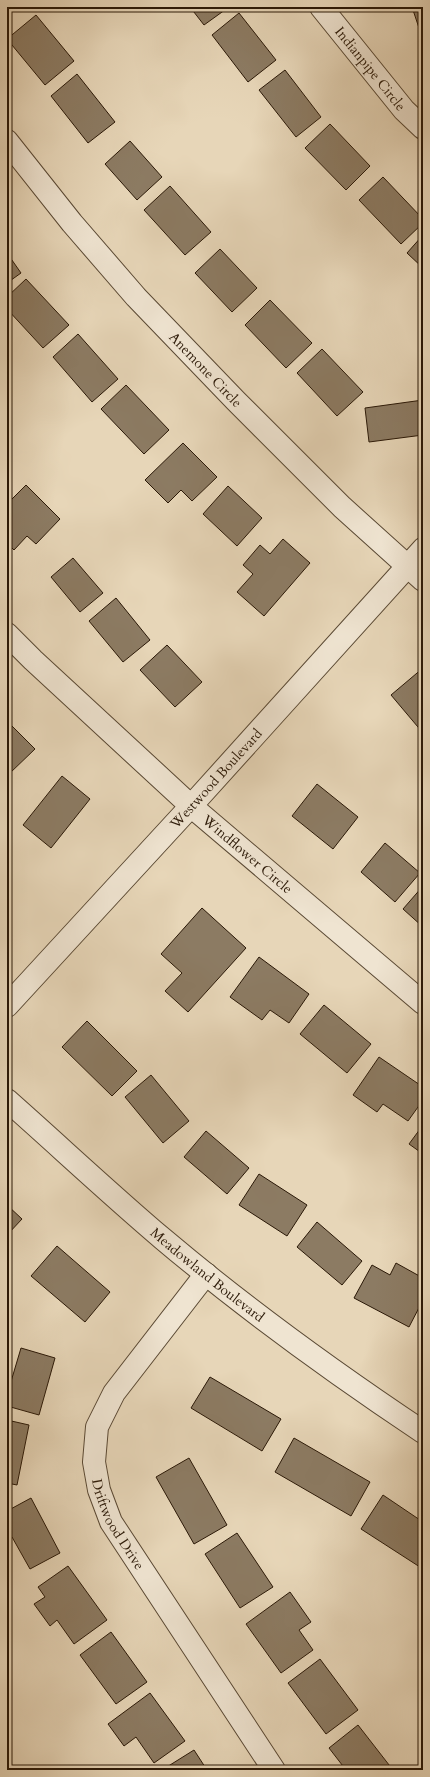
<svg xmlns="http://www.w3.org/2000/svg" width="430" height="1777" viewBox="0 0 430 1777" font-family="Cardo,serif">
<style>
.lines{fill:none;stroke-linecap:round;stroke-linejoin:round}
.stream{stroke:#75634d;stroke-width:8}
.building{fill:#8c7b63;stroke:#2a1807}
.minor-casing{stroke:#594833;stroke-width:24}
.minor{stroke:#efe4d1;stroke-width:22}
.labels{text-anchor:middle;stroke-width:3;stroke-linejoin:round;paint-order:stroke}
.street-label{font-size:14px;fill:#2a1807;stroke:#efe4d1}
</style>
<rect width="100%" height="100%" fill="#e7d6b8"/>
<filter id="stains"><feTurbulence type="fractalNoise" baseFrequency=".005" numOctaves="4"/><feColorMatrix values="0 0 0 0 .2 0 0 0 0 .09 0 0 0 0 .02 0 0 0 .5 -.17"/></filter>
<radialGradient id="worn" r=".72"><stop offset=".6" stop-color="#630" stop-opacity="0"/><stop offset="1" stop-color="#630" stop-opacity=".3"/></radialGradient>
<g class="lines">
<path class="stream" d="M7 1769V1770"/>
</g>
<g class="building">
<path d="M190 7H229L204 25Z"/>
<path d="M412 7H423V40Z"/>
<path d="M239 13 276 60 248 82 212 35Z"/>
<path d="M36 15 74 61 45 85 7 39Z"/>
<path d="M285 70 321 117 296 137 259 90Z"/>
<path d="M77 74 115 122 88 143 51 96Z"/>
<path d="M330 124 370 166 346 190 305 148Z"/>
<path d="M130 141 162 177 137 200 105 164Z"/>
<path d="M383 177 423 219V223L401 244 359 200Z"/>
<path d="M170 186 211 232 185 255 144 210Z"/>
<path d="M423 235V268L407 253Z"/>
<path d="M220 249 257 288 232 312 195 273Z"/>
<path d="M7 253 21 273 7 283Z"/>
<path d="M26 279 69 325 43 348 7 309V297Z"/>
<path d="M270 300 312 343 286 368 245 325Z"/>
<path d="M78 334 118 379 92 402 53 357Z"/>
<path d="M322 349 363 392 337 416 297 373Z"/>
<path d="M126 385 169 430 144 454 101 409Z"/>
<path d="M423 400V435L369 442 365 408Z"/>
<path d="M183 443 217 477 192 501 181 490 168 503 145 480Z"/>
<path d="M26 485 60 519 36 544 27 536 14 550 7 543V504Z"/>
<path d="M228 486 262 518 237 546 203 514Z"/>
<path d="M283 539 310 563 264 616 237 592 253 574 243 565 260 545 270 554Z"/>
<path d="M73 558 103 593 80 612 51 577Z"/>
<path d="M116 598 150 640 123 662 89 621Z"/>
<path d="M167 645 202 682 175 707 140 670Z"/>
<path d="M423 668V733L391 695Z"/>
<path d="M7 721 35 749 10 773 7 770Z"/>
<path d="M62 776 90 799 51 848 23 825Z"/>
<path d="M317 784 358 817 333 849 292 816Z"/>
<path d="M385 843 420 873 395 902 361 872Z"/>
<path d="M423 886V927L403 909Z"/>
<path d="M202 908 246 948 188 1012 165 991 182 973 161 954Z"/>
<path d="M259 957 309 994 289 1023 270 1010 262 1020 230 997Z"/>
<path d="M324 1005 371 1044 347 1073 300 1034Z"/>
<path d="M87 1021 137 1071 112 1096 62 1047Z"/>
<path d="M379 1057 423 1087V1100L408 1121 383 1104 377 1112 353 1095Z"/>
<path d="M151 1075 189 1121 163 1143 125 1097Z"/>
<path d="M423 1125V1154L409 1144Z"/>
<path d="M206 1131 249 1168 227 1194 184 1157Z"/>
<path d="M259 1174 307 1205 287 1236 239 1205Z"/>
<path d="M7 1205 22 1219 7 1235Z"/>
<path d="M317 1222 362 1261 342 1285 297 1247Z"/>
<path d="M57 1246 110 1292 85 1322 31 1276Z"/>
<path d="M396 1263 423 1278V1300L409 1327 354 1298 372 1265 390 1275Z"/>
<path d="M21 1348 55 1358 39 1415 7 1406V1395Z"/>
<path d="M210 1377 281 1419 262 1451 191 1408Z"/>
<path d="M7 1420 29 1425 17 1485 7 1483Z"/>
<path d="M294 1438 370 1482 351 1516 275 1472Z"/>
<path d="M189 1458 227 1525 194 1544 156 1477Z"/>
<path d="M383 1495 423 1522V1569L361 1529Z"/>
<path d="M31 1498 60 1553 30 1569 12 1537 7 1539V1511Z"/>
<path d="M237 1533 273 1587 240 1608 205 1554Z"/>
<path d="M68 1566 107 1620 74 1644 57 1620 50 1626 34 1604 45 1597 38 1587Z"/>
<path d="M290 1592 311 1622 299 1630 313 1650 281 1673 246 1624Z"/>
<path d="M111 1632 147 1682 116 1704 80 1655Z"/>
<path d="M320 1659 358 1710 326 1734 288 1683Z"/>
<path d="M150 1693 185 1741 154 1763 136 1737 124 1746 108 1724Z"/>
<path d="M358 1725 393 1770H346L329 1748Z"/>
<path d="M194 1750 207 1770H162Z"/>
</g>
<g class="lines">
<g class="minor-casing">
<g id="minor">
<path id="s1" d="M321 7 404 110 423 128"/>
<path id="s2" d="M7 141 72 223 136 297 236 401 342 507 423 580"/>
<path id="s3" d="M7 634 33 660 191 806 423 1003"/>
<path id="s4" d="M7 1006 191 806 423 549"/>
<path id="s5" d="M7 1100C59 1146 110 1194 163 1239 246 1309 333 1372 423 1432"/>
<path id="s6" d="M206 1274 114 1393 97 1427 94 1462 99 1490 111 1522 274 1770"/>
</g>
</g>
<use href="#minor" class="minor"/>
</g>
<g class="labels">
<g class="street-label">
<text dy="5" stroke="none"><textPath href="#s1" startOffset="79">Indianpipe Circle</textPath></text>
<text dy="5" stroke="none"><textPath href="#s2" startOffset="303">Anemone Circle</textPath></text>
<text dy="5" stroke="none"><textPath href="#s4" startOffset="309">Westwood Boulevard</textPath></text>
<text dy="5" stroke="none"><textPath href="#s3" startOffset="326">Windflower Circle</textPath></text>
<text dy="5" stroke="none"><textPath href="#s5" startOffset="266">Meadowland Boulevard</textPath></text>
<text dy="5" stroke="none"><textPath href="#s6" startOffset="291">Driftwood Drive</textPath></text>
</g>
</g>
<rect width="430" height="1777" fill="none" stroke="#e7d6b8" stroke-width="24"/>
<rect x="8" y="8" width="414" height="1761" fill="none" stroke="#2a1807" stroke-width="2"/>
<rect x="12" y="12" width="406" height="1753" fill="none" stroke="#2a1807"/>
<rect width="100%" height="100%" filter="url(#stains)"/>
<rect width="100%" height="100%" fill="url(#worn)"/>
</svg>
